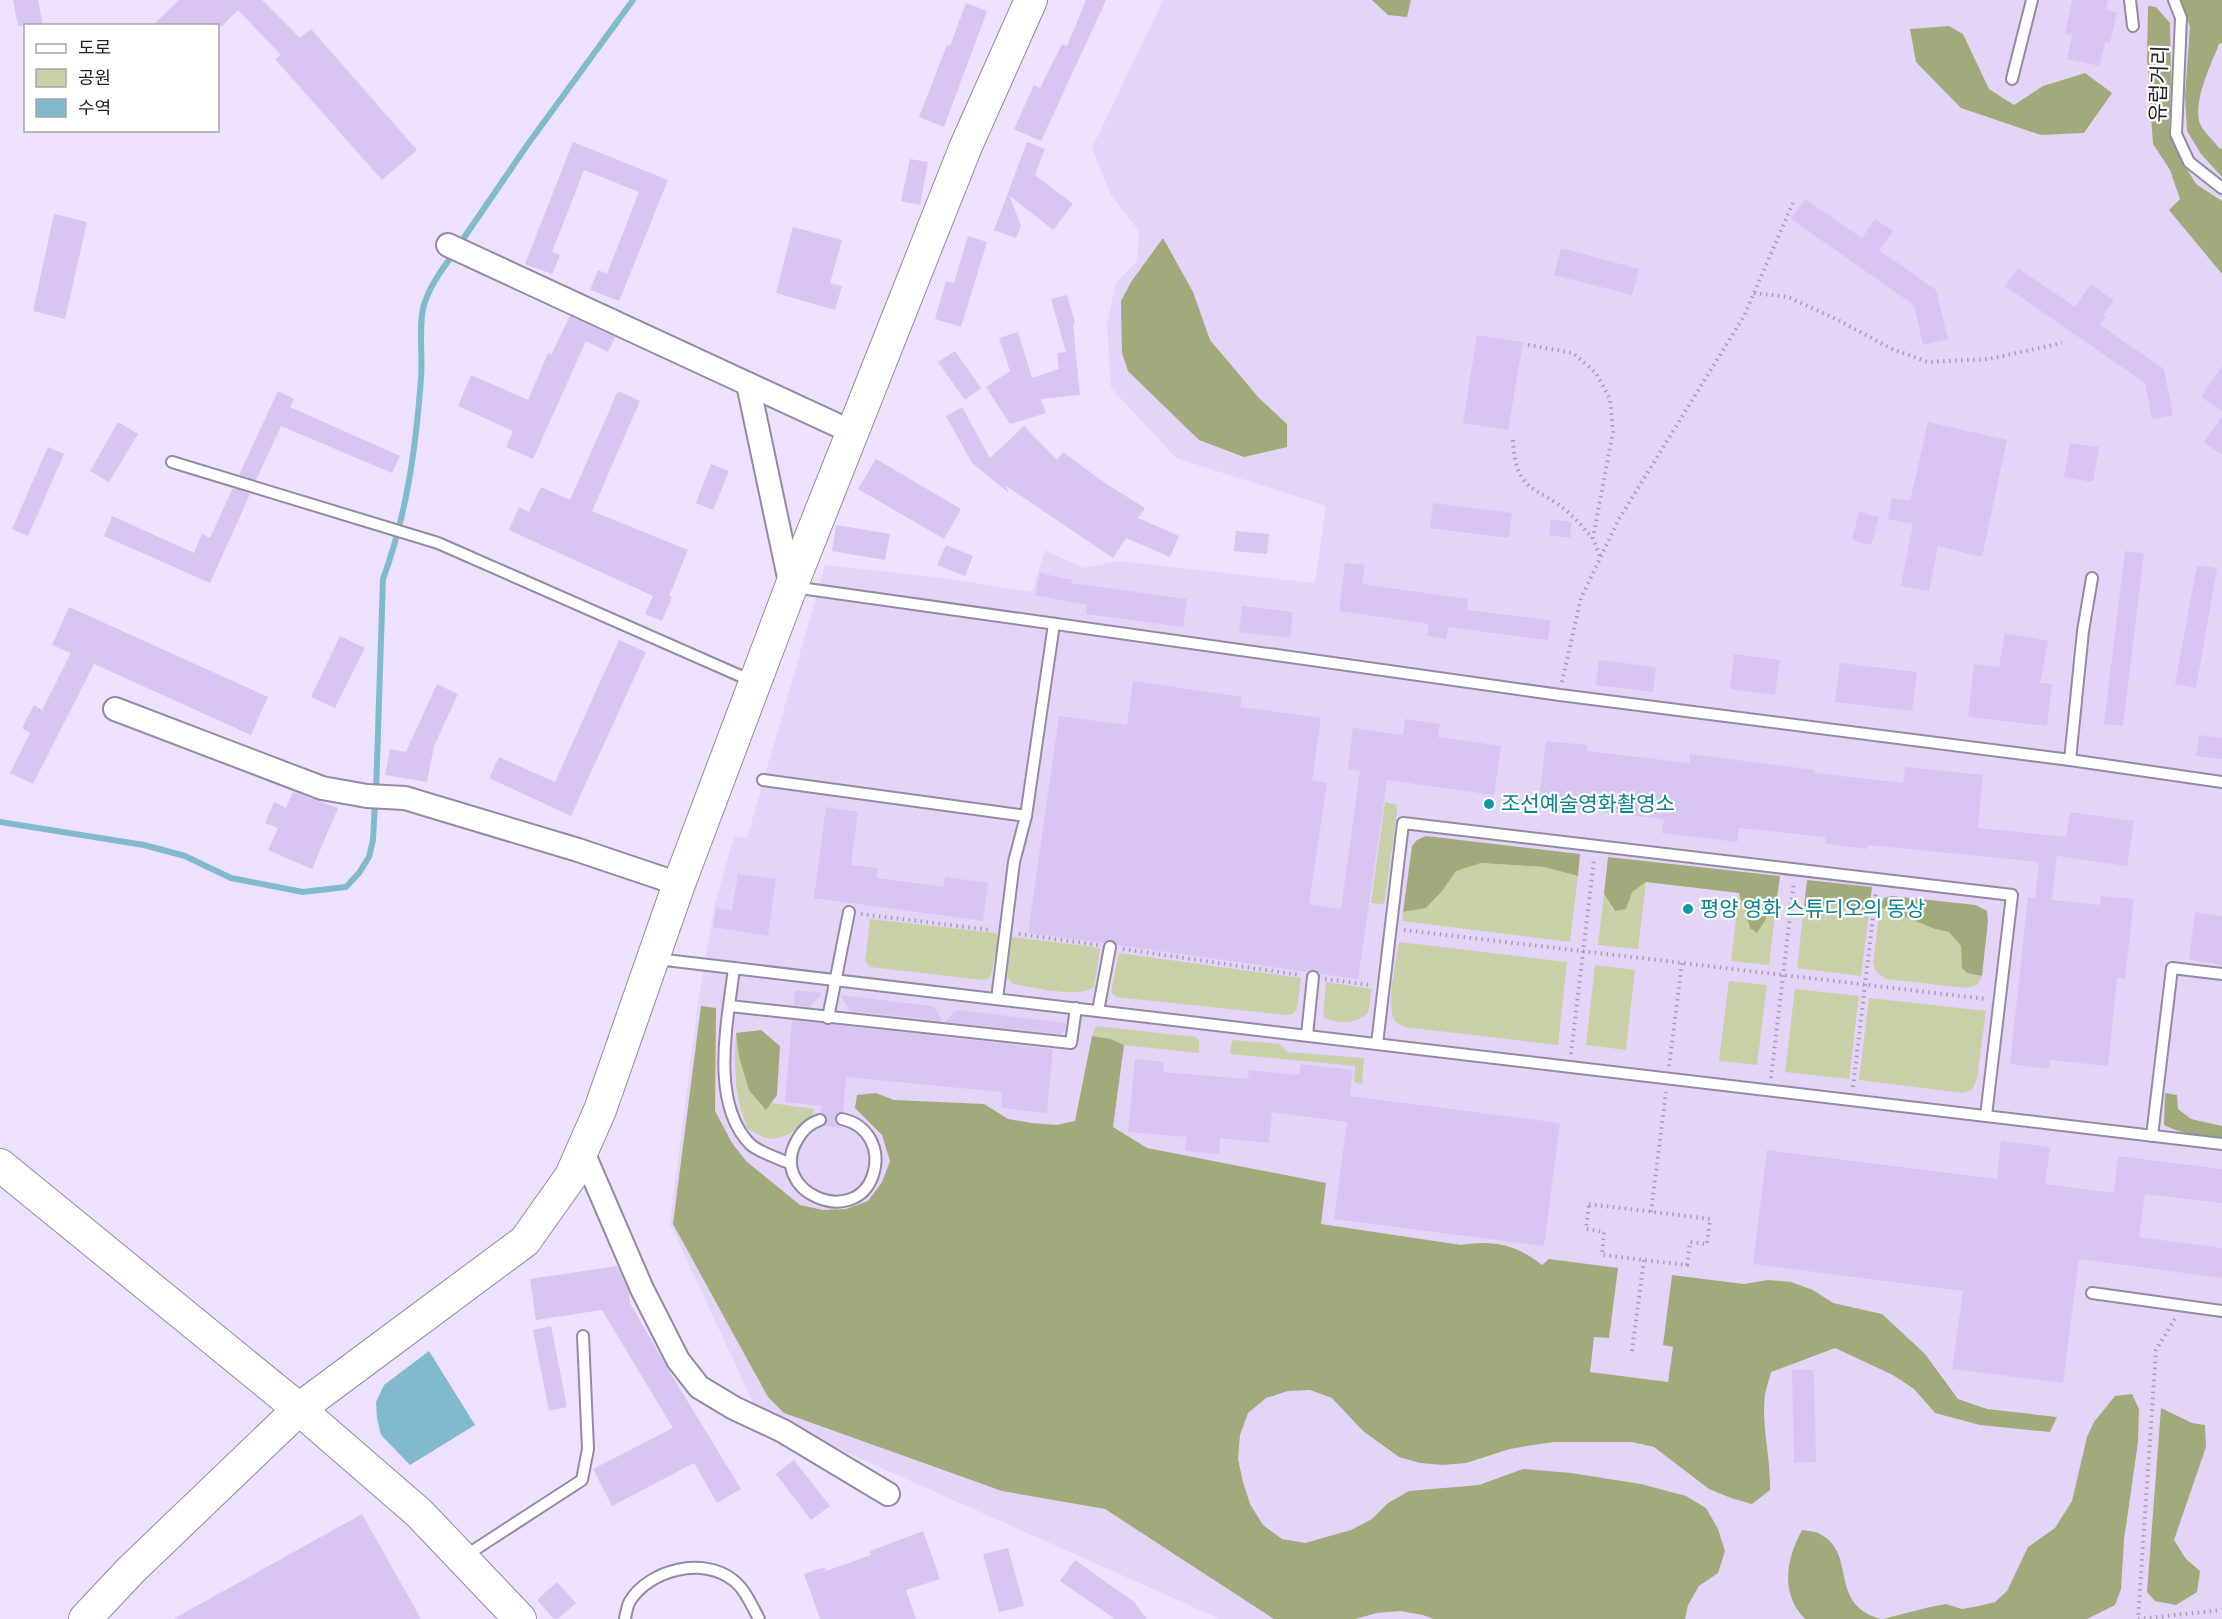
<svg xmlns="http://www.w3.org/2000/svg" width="2222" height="1619" viewBox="0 0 2222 1619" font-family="Manrope,'Noto Sans KR',sans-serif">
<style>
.built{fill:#e4d5f8}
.green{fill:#cad0a7}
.forest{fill:#a2aa7b}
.water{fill:#81bbcb}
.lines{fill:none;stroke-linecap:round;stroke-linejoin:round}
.stream{stroke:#81bbcb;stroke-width:6}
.building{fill:#d8c5f1}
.lane-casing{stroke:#9589a4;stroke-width:14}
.street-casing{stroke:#9589a4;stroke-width:26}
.secondary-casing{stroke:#9589a4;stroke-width:34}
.path{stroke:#a79eb4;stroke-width:4;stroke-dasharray:1.5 4.5;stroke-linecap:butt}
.lane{stroke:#fff;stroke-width:10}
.street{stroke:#fff;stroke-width:22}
.secondary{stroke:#fff;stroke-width:32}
.culture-dot{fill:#0f9aa8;stroke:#fff;stroke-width:2}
.labels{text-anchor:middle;stroke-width:4.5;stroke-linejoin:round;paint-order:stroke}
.street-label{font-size:21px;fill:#241f2a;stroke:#fff}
.culture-label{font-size:21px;fill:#0d838f;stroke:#fff;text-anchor:start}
</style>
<rect width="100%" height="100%" fill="#ede1fe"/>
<path class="built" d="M1163 0H2222V1619H1220L758 1413 670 1224 698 1003 715 903 734 836 747 838 825 565 943 578 1032 592 1045 550 1083 568 1120 561 1315 583 1326 506 1176 458 1111 388 1107 324 1116 283 1137 261 1139 231 1110 194 1092 148Z"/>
<g class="green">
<path d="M1385 802 1396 805 1397 812 1384 904 1371 903Z"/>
<path d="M1481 863 1544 867 1578 876 1570 942 1402 921 1403 912 1426 908 1443 890 1456 871Z"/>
<path d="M1646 882 1638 949 1598 945 1604 894 1614 911 1632 892Z"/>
<path d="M1739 893 1746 909 1766 919 1767 910 1776 905 1769 965 1731 961Z"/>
<path d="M1825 903 1856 907 1869 912 1861 976 1797 968 1804 907Z"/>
<path d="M1880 907 1935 929 1949 932 1961 946 1962 968 1967 973 1982 976 1977 985 1966 988 1886 979 1877 973 1873 964Z"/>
<path d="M870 919 995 933 998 936V941L991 975 988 979 983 980 870 967 865 961Z"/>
<path d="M1011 937 1094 947 1100 949 1094 987C1078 999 1033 987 1013 984L1007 977Z"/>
<path d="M1399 942 1567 962 1558 1045 1405 1027C1402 1025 1399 1024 1396 1022 1384 1009 1397 959 1399 942Z"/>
<path d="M1119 953 1301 978 1297 1009 1293 1014 1286 1015 1116 997 1111 992Z"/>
<path d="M1595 965 1635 970 1626 1050 1586 1045Z"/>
<path d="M1729 981 1767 985 1757 1065 1719 1061Z"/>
<path d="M1326 982 1372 989 1368 1013C1355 1024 1338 1025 1323 1017Z"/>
<path d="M1795 989 1859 996 1849 1079 1785 1072Z"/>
<path d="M1869 998 1986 1011 1977 1079 1972 1090 1963 1093 1859 1080Z"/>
<path d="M1096 1026 1195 1037 1199 1040V1053L1124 1045 1111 1039 1092 1036Z"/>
<path d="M736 1033 739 1057 766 1110 771 1103 814 1109 813 1116C802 1126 783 1142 766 1138 760 1136 753 1132 748 1129 734 1096 734 1069 736 1033Z"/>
<path d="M1232 1040 1280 1044 1287 1052 1364 1058 1362 1084 1354 1082 1355 1066 1230 1054Z"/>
</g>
<g class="forest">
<path d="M1372 0H1411L1407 17 1388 15Z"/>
<path d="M2181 0H2222V43L2219 44C2211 65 2191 104 2201 126 2205 133 2214 141 2219 148L2222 149V177L2201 154 2187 131 2185 96 2190 27Z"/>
<path d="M2148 6 2156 7 2170 23 2171 82 2169 132 2182 161 2196 184 2222 201V274L2169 210 2180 199 2170 170 2153 144 2147 59Z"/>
<path d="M1949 26 1963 34 1989 89 2014 105 2043 86 2085 73 2112 93 2084 133 2041 135 1961 108 1916 62 1910 29Z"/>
<path d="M1163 238 1193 292 1210 340 1259 398 1287 424V447L1244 457 1199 440 1128 371 1122 353 1121 301 1131 282Z"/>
<path d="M1426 836 1580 854 1578 876 1544 867 1481 863 1456 871 1443 890 1426 908 1403 912 1412 846 1417 840Z"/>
<path d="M1608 857 1780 876 1776 905 1767 910 1766 919 1757 933 1750 928 1739 893 1646 882 1632 892 1626 909 1615 911 1604 894Z"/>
<path d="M1807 880 1872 887 1869 912C1847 904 1827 903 1804 907Z"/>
<path d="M1892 896 1976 905 1987 911 1988 921 1982 976 1967 973 1962 968 1961 946 1949 932 1935 929 1880 907 1884 898Z"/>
<path d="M701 1006 716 1008 715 1111 732 1143 746 1161 800 1205 823 1210 846 1209 868 1201 882 1182 890 1161 882 1135 855 1108 857 1095 876 1093 894 1100 984 1104 1008 1119 1032 1123 1056 1125 1075 1121 1092 1036 1111 1039 1124 1045 1113 1127 1147 1148 1326 1183 1321 1224 1461 1245C1494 1240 1515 1244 1542 1265L1549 1259 1618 1268 1609 1338 1594 1337 1590 1372 1668 1382 1673 1347 1663 1345 1672 1275 1744 1284 1768 1280 1791 1282 1813 1290 1833 1303 1882 1314 1925 1354 1958 1399 1987 1409 2057 1417 2050 1432 1980 1425 1935 1413 1914 1389 1893 1375 1835 1348 1771 1372C1769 1380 1766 1388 1765 1395 1761 1425 1771 1458 1770 1490L1752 1504 1731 1498 1709 1489 1654 1447 1632 1442H1555L1533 1445 1510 1449 1466 1463 1443 1465 1420 1463 1399 1457 1363 1431 1332 1398 1310 1390 1288 1391 1266 1398 1248 1413 1240 1435 1238 1459 1243 1482 1250 1504 1263 1525 1282 1539 1305 1543 1351 1530 1372 1519 1388 1503 1409 1491 1479 1485 1523 1469 1571 1473 1641 1484 1686 1496 1706 1508 1718 1529 1725 1551 1718 1573 1699 1586 1688 1605 1685 1619H1433L1423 1615 1400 1611 1377 1613 1355 1619H1274L1105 1509 1002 1491 784 1413 768 1397 673 1224Z"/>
<path d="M761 1030 780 1046 777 1095 766 1110 749 1090 739 1057 736 1033Z"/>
<path d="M2165 1093 2177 1095 2178 1109 2191 1119 2222 1126V1138C2201 1138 2183 1134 2164 1125Z"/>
<path d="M2132 1394 2139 1409 2138 1442 2124 1540 2121 1589 2115 1605 2087 1619H1883L1930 1607 1946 1604 1962 1609 1979 1606 1995 1602 2007 1591 2028 1547 2055 1528 2072 1501 2087 1437 2094 1422 2115 1396Z"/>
<path d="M2161 1408 2192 1423 2205 1425 2206 1447 2174 1540 2186 1559 2200 1571 2197 1592 2176 1605 2155 1601 2147 1592Z"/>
<path d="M1802 1530C1808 1531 1815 1531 1820 1534 1858 1554 1827 1604 1881 1619H1805C1780 1593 1786 1560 1802 1530Z"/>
</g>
<path class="water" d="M429 1351 475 1425 410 1465 381 1435 377 1418 376 1402 384 1385Z"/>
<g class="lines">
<g class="stream">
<path d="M459 245 528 144 633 0"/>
<path d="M376 792 383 579C407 514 416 446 421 378 423 357 418 324 424 305 430 285 442 270 453 254"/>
<path d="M0 822 144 845 185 856 231 878 303 892 346 887 359 873 369 857 373 840 375 802"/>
</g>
</g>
<g class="building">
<path d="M13 0H38L43 26H18Z"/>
<path d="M179 0H262L300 38 311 29 417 150 382 180 275 59 281 55 238 10 222 26H152Z"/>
<path d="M1086 0H1106L1041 141 1014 129 1034 85 1040 88 1062 44 1067 46Z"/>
<path d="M2072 0H2108L2106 10 2117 12 2110 43 2105 42 2100 66 2067 59 2072 35 2065 34Z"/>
<path d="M966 3 987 11 944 127 919 117 947 45 950 46Z"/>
<path d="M573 142 668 180 619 301 590 290 598 270 607 274 639 192 584 170 552 252 560 255 552 274 525 264Z"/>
<path d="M1027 142 1045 149 1035 175 1073 204 1053 230 1009 195 1021 226 1016 238 994 230Z"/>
<path d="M910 159 928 162 920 205 901 201Z"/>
<path d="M1805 199 1862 238 1875 219 1893 231 1879 250 1936 290 1948 339 1923 345 1914 305 1791 219Z"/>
<path d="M54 214 87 222 65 319 33 311Z"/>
<path d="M793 227 842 240 830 283 842 286 835 310 776 293Z"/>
<path d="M968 236 987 242 961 327 935 319 946 281 954 283Z"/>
<path d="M1561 248 1639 269 1632 295 1554 275Z"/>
<path d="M2018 268 2075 307 2091 284 2114 301 2103 315 2106 317 2100 325 2164 369 2173 415 2152 419 2145 383 2005 286Z"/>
<path d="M1067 295 1075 323 1073 324 1080 395 1041 399 1046 413 1010 424 986 387 1010 371 999 338 1018 332 1032 378 1059 369 1057 353 1066 352 1051 299Z"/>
<path d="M570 316 615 337 608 352 586 341 533 459 506 447 513 431 458 406 471 375 528 400 548 353 551 355Z"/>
<path d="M1477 335 1523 342 1508 430 1463 423Z"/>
<path d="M955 351 981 388 965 400 938 362Z"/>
<path d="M2222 366V411L2201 397Z"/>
<path d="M278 391 294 399 290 407 400 456 392 473 281 426 256 480 239 475Z"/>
<path d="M618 391 640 401 592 511 688 550 669 596 672 597 662 621 645 614 653 596 509 530 519 507 529 512 541 487 570 500Z"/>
<path d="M962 407 990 458 1024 426 1057 460 1063 452 1105 483 1145 508 1138 518 1179 536 1170 557 1126 538 1113 558 1005 485 1009 493 972 463 946 416Z"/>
<path d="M2222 416V455L2204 442Z"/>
<path d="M118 422 138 434 109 482 90 471Z"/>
<path d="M1928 422 2007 440 1982 557 1938 546 1929 591 1901 586 1913 524 1888 519 1892 498 1910 501Z"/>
<path d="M2070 443 2099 447 2093 482 2064 477Z"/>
<path d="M48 447 64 454 28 536 12 529Z"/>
<path d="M876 459 961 509 944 539 858 489Z"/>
<path d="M711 464 729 471 713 510 696 503Z"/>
<path d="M233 488 250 494 210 583 104 536 112 516 194 553 202 534 210 538Z"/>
<path d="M1433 503 1512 513 1509 538 1430 528Z"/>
<path d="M1859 512 1879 517 1871 545 1852 540Z"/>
<path d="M1551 519 1572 522 1570 538 1549 535Z"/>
<path d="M836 525 890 534 885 560 832 551Z"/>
<path d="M1236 531 1269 534 1267 554 1234 551Z"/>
<path d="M946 545 973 556 965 576 937 565Z"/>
<path d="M2125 551 2144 553 2123 726 2104 724Z"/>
<path d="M1345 563 1365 565 1362 584 1468 599 1467 610 1551 620 1548 640 1448 627 1446 639 1427 636 1429 624 1339 611Z"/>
<path d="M2197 565 2217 568 2196 688 2175 684Z"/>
<path d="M1040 573 1072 580 1071 583 1187 599 1183 627 1086 614 1087 605 1035 595Z"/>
<path d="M1242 606 1293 612 1290 638 1239 632Z"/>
<path d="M69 607 268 697 251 735 94 664 33 784 10 773 30 733 22 728 34 705 42 710 71 653 52 645Z"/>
<path d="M2005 633 2048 641 2040 683 2052 684 2047 726 1968 717 1974 664 1999 667Z"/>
<path d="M340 636 365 648 335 708 311 697Z"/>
<path d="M619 640 646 652 571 816 489 778 499 757 555 782Z"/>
<path d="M1734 654 1780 660 1775 695 1730 689Z"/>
<path d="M1599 660 1656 667 1653 692 1596 685Z"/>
<path d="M1840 663 1917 672 1912 711 1835 702Z"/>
<path d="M1133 681 1242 697 1240 707 1321 718 1312 781 1327 783 1309 904 1341 909 1360 771 1348 769 1353 728 1403 735 1405 719 1440 724 1438 737 1501 746 1494 795 1387 780 1358 979 1320 974 1314 970 1308 972 1117 945 1111 940 1104 943 1028 933 1059 716 1127 725Z"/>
<path d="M437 684 458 694 434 746 427 782 385 775 390 749 406 752Z"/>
<path d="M2199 735 2222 738V759L2196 756Z"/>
<path d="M1546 741 1587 745 1586 751 1689 763 1690 754 1815 770 1814 773 1903 783 1905 767 1983 775 1978 828 2066 837 2070 812 2134 821 2127 866 2057 856 2052 900 2100 905 2101 896 2134 899 2125 979 2117 978 2108 1066 2050 1060 2049 1069 2010 1064 2028 897 2035 898 2039 862 1868 845 1867 849 1825 844V837L1739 828 1737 842 1662 833 1664 819 1579 810V814L1538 809Z"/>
<path d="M293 792 338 808 312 869 268 850 278 828 265 823 274 802 286 808Z"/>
<path d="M826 807 858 812 851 865 878 868 877 878 944 887 945 877 988 883 983 921 814 898Z"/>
<path d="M738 874 776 879 768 936 713 927 716 908 732 911Z"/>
<path d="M2195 912 2222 916V965L2189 960Z"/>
<path d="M795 990 822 993 810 1007 794 1005Z"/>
<path d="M840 995 931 1006 935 1008 942 1021 850 1011Z"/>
<path d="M959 1010 1066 1023 1065 1030 1061 1034 945 1022 955 1011Z"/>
<path d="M792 1020 1053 1049 1047 1113 1001 1108 1002 1092 846 1077 843 1112 837 1113 835 1117 836 1124 842 1128 824 1126 827 1118 821 1113 822 1106 785 1102Z"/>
<path d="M1135 1059 1164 1062 1163 1072 1248 1079 1249 1070 1299 1075 1301 1064 1353 1070 1350 1096 1560 1123 1544 1246 1334 1219 1347 1122 1272 1112 1269 1143 1220 1138 1219 1154 1185 1151 1187 1137 1128 1132Z"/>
<path d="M2001 1141 2050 1147 2045 1184 2114 1193 2118 1156 2222 1169V1203L2145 1194 2139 1237 2222 1248V1278L2079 1259 2063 1383 1952 1369 1963 1291 1753 1264 1767 1150 1997 1179Z"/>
<path d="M617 1266 629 1292 630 1303 666 1366 741 1489 717 1503 694 1463 612 1506 593 1469 673 1428 602 1310 536 1320 530 1279Z"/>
<path d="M551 1326 567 1407 549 1411 533 1330Z"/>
<path d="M1792 1370H1814L1816 1462 1794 1463Z"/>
<path d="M794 1460 830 1506 811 1520 776 1474Z"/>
<path d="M362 1514 421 1619H173Z"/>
<path d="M923 1531 940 1579 906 1590 916 1619H820L804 1574 825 1567 826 1571 871 1555 870 1551Z"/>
<path d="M1008 1548 1024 1606 999 1612 983 1554Z"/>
<path d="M1075 1560 1134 1602 1147 1619H1115L1060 1581Z"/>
<path d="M557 1582 576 1603 558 1619H554L537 1600Z"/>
</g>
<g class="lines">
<g class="lane-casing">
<g id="lane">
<path d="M2130 0 2133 26"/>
<path d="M2174 0 2181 18 2176 134 2189 162 2222 188"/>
<path d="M2012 79 2032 0"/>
<path d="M172 462 438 543 752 681"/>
<path d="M793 587 1560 695 2070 760 2222 782"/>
<path d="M2070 760 2083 631 2092 578"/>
<path d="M763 780 1026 816"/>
<path d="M657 959 2222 1144"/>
<path d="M734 968C728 1020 709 1102 750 1144 758 1152 780 1159 791 1164"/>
<path d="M997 999 1014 862 1026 816 1054 624"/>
<path d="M730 1006 1071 1043 1076 1008"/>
<path d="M1098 1011 1110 947"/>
<path d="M828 1018 849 912"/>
<path d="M1307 1035 1313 977"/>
<path d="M1377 1044 1403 823 2012 895 1986 1116"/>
<path d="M820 1120C810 1123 802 1131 797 1140 767 1192 855 1229 873 1175 881 1150 869 1125 842 1119"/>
<path d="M2152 1136 2172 968 2222 974"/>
<path d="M2092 1293 2222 1311"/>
<path d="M465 1556 582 1480 588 1449 583 1336"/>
<path d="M625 1619C626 1613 627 1606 630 1601 649 1570 703 1556 733 1580 745 1589 752 1606 759 1619"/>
</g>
</g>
<g class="street-casing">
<g id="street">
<path d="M448 245 852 432"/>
<path d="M748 384 791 587"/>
<path d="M115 709 322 788 367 796 405 798 578 850 679 884"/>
<path d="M582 1150 642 1289 678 1360 699 1387 734 1408 783 1431 888 1494"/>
</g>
</g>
<g class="secondary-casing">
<g id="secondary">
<path d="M0 1165 299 1409 419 1513 520 1619"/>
<path d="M85 1619 131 1570 299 1409 525 1241 571 1176 600 1110 679 884 791 587 966 146 1031 0"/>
</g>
</g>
<g class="path">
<path d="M1754 293 1788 297 1836 319 1892 349 1928 362 1989 359 2062 343"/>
<path d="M1528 345 1573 353 1596 373 1610 399 1613 432 1593 538 1600 557"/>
<path d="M1513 440C1516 495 1536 484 1569 513 1578 521 1585 530 1592 538"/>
<path d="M1562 682 1581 598 1619 519 1744 316 1793 203"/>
<path d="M861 914 991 930"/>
<path d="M1404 930 1986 999"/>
<path d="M1019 934 1098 945"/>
<path d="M1123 949 1300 975"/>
<path d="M1325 979 1371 985"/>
<path d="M1571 1054 1594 859"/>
<path d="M1669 1066 1682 963"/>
<path d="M1771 1078 1794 882"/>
<path d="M1853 1087 1876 892"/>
<path d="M1589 1204 1710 1219 1707 1244 1690 1242 1687 1265 1602 1255 1604 1232 1586 1229Z"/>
<path d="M1651 1212 1666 1092"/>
<path d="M2175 1319 2156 1350 2138 1619 2222 1610"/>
<path d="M1632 1351 1644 1260"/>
</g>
<use href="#lane" class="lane"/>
<use href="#street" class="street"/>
<use href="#secondary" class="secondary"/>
</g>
<g class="culture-dot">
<circle cx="1489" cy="804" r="6"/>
<circle cx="1688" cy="909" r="6"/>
</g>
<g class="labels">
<g class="street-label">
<text transform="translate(2159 84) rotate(-88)" y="7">유럽거리</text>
</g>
<g class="culture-label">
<text x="1501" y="811">조선예술영화촬영소</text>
<text x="1700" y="916">평양 영화 스튜디오의 동상</text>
</g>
</g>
<rect x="24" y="24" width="195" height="108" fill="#ffffff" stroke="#a7a5aa" stroke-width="1.5"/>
<rect x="36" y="44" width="30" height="9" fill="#ffffff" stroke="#a7a5aa" stroke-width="1.5"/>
<text x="78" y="54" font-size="18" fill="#241f2a">도로</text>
<rect x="36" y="69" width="30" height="18" fill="#cad0a7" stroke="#a7a5aa" stroke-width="1.5"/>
<text x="78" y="84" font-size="18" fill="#241f2a">공원</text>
<rect x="36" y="99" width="30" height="18" fill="#81bbcb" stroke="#a7a5aa" stroke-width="1.5"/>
<text x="78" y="114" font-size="18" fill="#241f2a">수역</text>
</svg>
